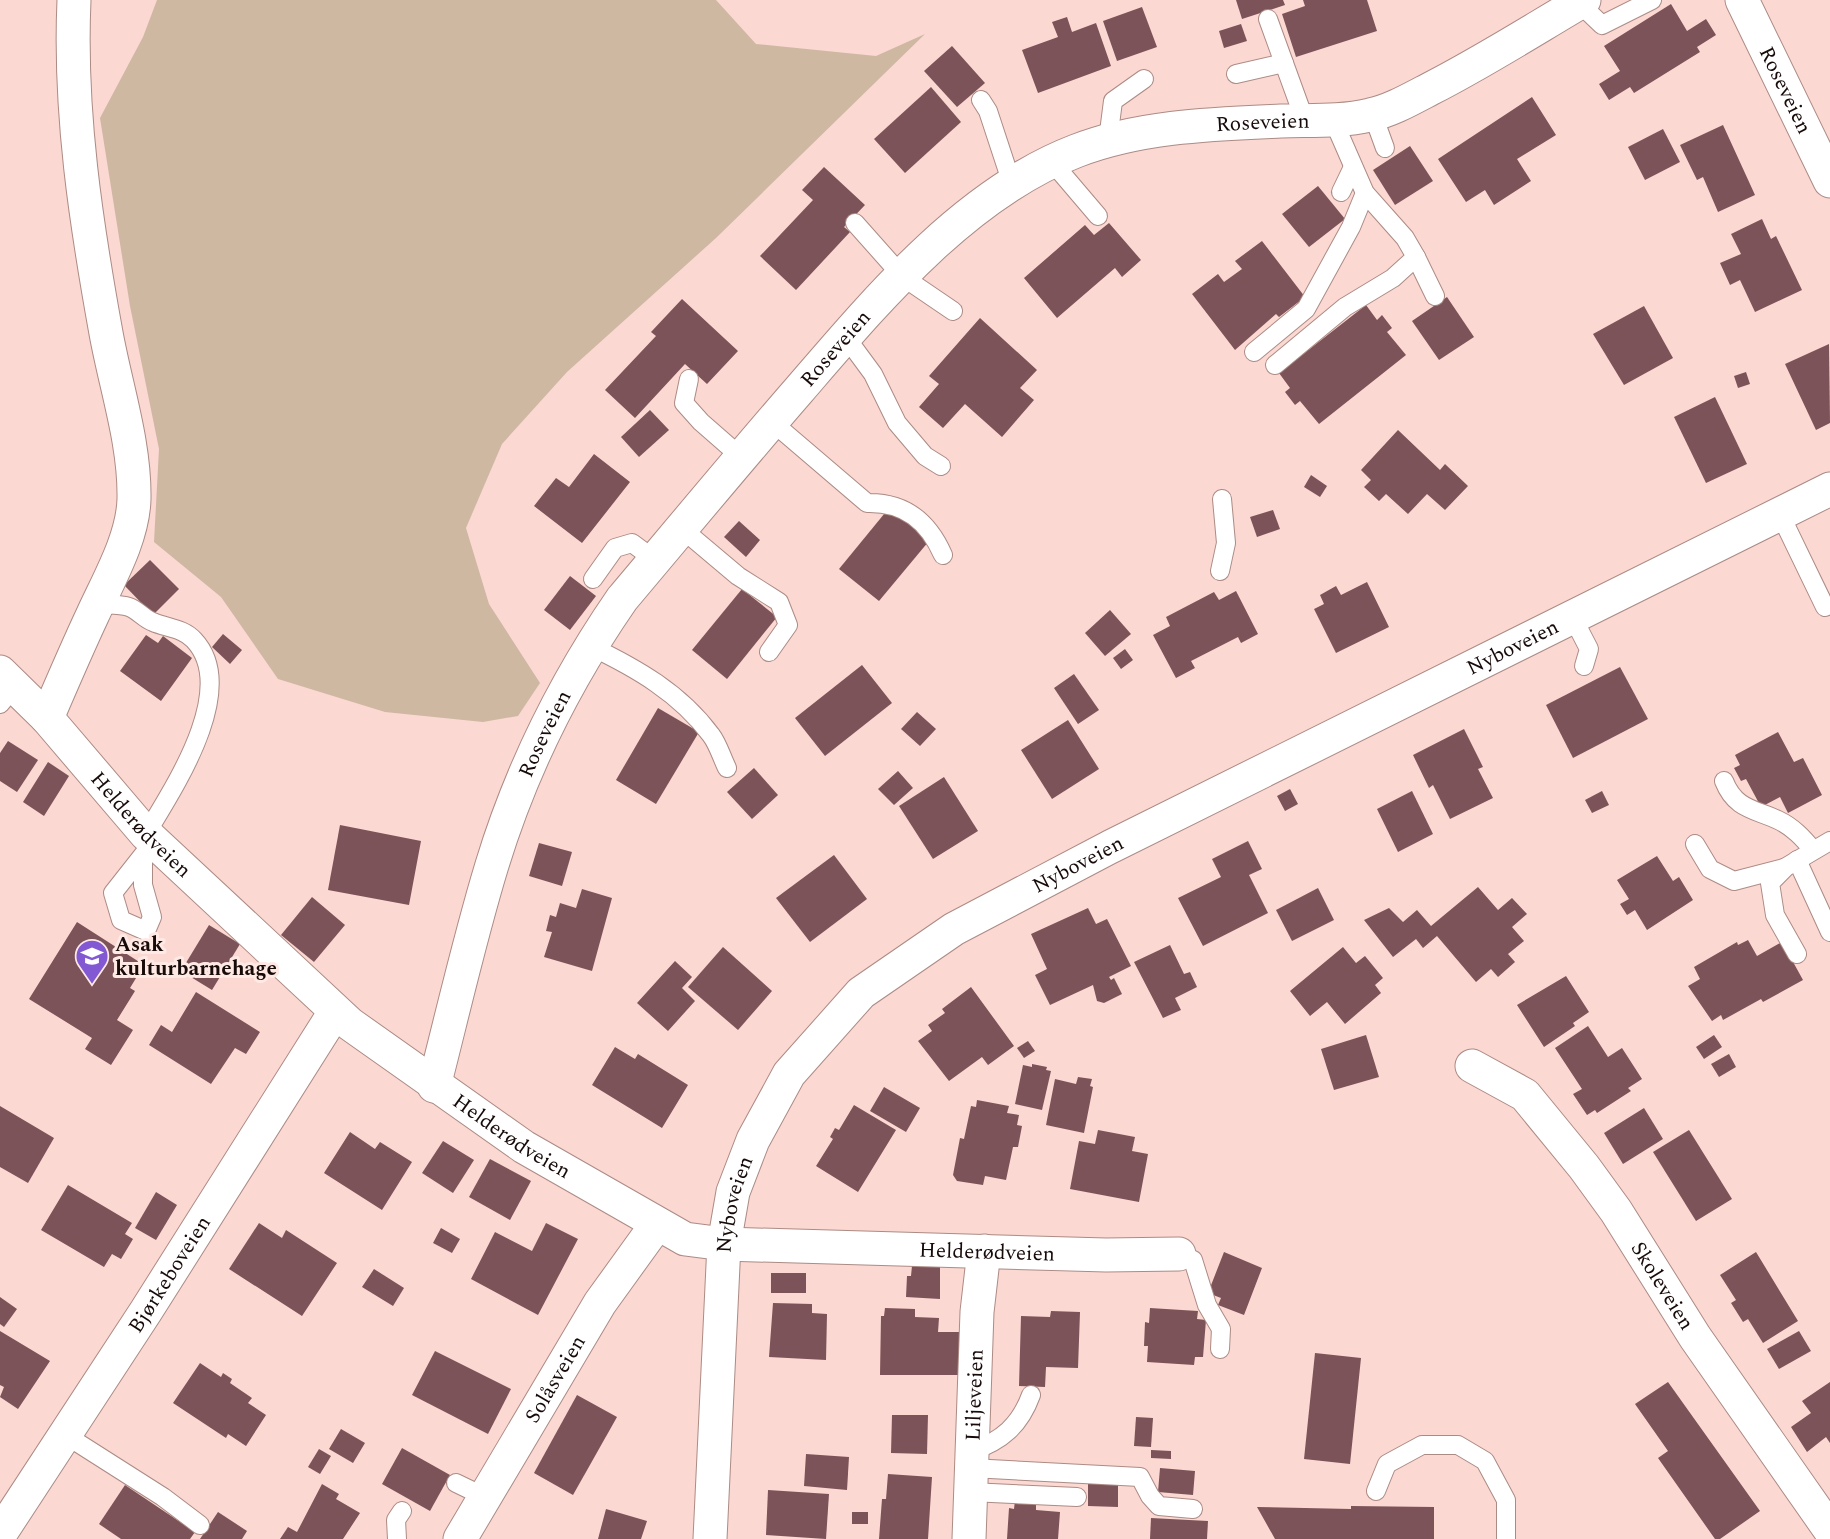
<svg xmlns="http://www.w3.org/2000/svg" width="1830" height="1539" viewBox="0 0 1830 1539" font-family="Spectral,serif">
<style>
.green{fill:#ceb8a2}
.building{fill:#7c5358}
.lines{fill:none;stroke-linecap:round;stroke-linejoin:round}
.lane-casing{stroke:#ac8b85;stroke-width:20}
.street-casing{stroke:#ac8b85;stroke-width:35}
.lane{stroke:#fff;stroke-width:18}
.street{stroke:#fff;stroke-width:33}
.labels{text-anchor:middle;stroke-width:6;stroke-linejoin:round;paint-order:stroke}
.street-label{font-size:21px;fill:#170b0a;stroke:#ffe9e5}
.poi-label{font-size:21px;font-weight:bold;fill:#170b0a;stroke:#ffe9e5;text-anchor:start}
</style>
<rect width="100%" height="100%" fill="#fbd8d2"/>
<path class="green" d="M157 0H716L756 44 876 56 925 34 716 238 567 372 502 444 466 528 489 604 540 683 518 716 483 722 385 712 278 679 221 597 154 542 159 449 130 306 100 118 143 37Z"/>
<g class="building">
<path d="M1236 0H1283L1285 5 1242 19Z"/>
<path d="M1303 0H1367L1377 31 1296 57 1282 14 1305 6Z"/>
<path d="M1671 4 1687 31 1706 19 1716 35 1697 47 1700 52 1634 93 1630 87 1609 100 1599 84 1620 71 1604 46Z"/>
<path d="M1142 7 1157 47 1117 61 1103 21Z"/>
<path d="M1067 17 1072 32 1096 23 1111 66 1038 93 1022 50 1058 37 1052 22Z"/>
<path d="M1241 24 1247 41 1224 48 1219 31Z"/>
<path d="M952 46 985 83 957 107 924 71Z"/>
<path d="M931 87 961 122 905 173 874 139Z"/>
<path d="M1532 97 1556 135 1517 159 1531 181 1494 205 1485 190 1466 202 1438 159Z"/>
<path d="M1723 125 1755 195 1718 212 1703 177 1697 180 1680 145Z"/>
<path d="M1663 129 1680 162 1645 180 1628 147Z"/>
<path d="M1410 146 1433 181 1395 205 1373 170Z"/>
<path d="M824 167 865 205 844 227 850 232 796 290 760 256 813 200 802 190Z"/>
<path d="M1318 186 1345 219 1309 247 1282 214Z"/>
<path d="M1762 219 1771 239 1776 236 1802 290 1755 312 1740 280 1730 285 1720 263 1741 254 1731 234Z"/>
<path d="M1109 223 1141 260 1122 277 1115 268 1057 318 1024 278 1085 225 1094 235Z"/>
<path d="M1262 241 1305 297 1279 317 1276 314 1235 350 1192 294 1218 274 1224 282 1242 269 1235 261Z"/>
<path d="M1447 297 1474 337 1439 360 1412 321Z"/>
<path d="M682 299 738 351 707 384 685 364 635 418 605 390 656 336 651 332Z"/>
<path d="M1366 305 1377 320 1382 315 1392 328 1387 332 1406 355 1319 424 1300 401 1295 405 1285 392 1290 388 1279 373Z"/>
<path d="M1644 306 1673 358 1624 385 1593 334Z"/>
<path d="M980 318 1037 370 1020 388 1034 400 1002 437 965 404 943 428 919 407 939 384 929 376Z"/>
<path d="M1829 344 1830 423 1816 430 1785 364Z"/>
<path d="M1746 372 1750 384 1738 388 1734 376Z"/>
<path d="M1715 397 1747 464 1706 483 1674 417Z"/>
<path d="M650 410 669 430 639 457 621 437Z"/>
<path d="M1398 430 1440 470 1445 464 1468 486 1445 510 1427 494 1408 514 1386 494 1379 501 1364 487 1371 480 1361 470Z"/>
<path d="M594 454 630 482 582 543 534 506 556 478 569 487Z"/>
<path d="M1311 475 1327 486 1320 497 1304 487Z"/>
<path d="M889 508 929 541 879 601 839 569Z"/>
<path d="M1273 510 1280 529 1257 537 1250 517Z"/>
<path d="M739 521 760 540 746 557 724 537Z"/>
<path d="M150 560 179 589 153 615 124 585Z"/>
<path d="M570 576 596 596 570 630 544 610Z"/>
<path d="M1367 582 1389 627 1336 653 1314 609 1324 604 1320 595 1336 586 1341 595Z"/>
<path d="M742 589 777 617 727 679 692 650Z"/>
<path d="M1236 591 1258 634 1241 643 1238 637 1191 661 1195 668 1176 678 1153 635 1170 626 1166 617 1214 592 1219 600Z"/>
<path d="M1110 610 1131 634 1105 656 1085 633Z"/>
<path d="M223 634 242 650 230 664 212 647Z"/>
<path d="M146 635 158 643 163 636 192 658 161 701 120 671Z"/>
<path d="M1125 649 1133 660 1121 669 1113 658Z"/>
<path d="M862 665 892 703 825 756 795 718Z"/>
<path d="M1620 667 1648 719 1573 758 1546 705Z"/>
<path d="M1074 674 1099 710 1078 724 1054 688Z"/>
<path d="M658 708 699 732 656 804 616 780Z"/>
<path d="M917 712 936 729 920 746 901 729Z"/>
<path d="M1068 720 1099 769 1052 799 1021 750Z"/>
<path d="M1464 729 1483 767 1478 769 1493 798 1450 819 1433 785 1429 788 1413 755Z"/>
<path d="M1778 732 1794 762 1803 758 1822 795 1788 813 1780 797 1761 807 1746 779 1741 781 1734 768 1740 765 1735 755Z"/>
<path d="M8 741 38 760 17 792 0 781V753Z"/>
<path d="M48 762 69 776 44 816 23 802Z"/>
<path d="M754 768 778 795 752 819 727 792Z"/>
<path d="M898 771 913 788 894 805 878 789Z"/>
<path d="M944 777 978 831 933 859 899 806Z"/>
<path d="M1290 789 1298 804 1285 811 1277 796Z"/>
<path d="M1412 791 1433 834 1398 852 1377 809Z"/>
<path d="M1602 791 1609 805 1592 813 1585 800Z"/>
<path d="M340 825 421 841 409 905 328 890Z"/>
<path d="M1248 841 1262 869 1249 875 1268 913 1203 946 1178 898 1221 877 1212 859Z"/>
<path d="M539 843 572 852 562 886 529 876Z"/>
<path d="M834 855 867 899 810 942 776 898Z"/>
<path d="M1657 856 1673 881 1679 877 1693 900 1647 930 1635 910 1627 915 1620 904 1629 899 1617 880Z"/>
<path d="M1478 887 1498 910 1512 898 1527 914 1512 927 1524 941 1508 954 1515 962 1498 977 1491 969 1476 982 1437 936 1423 948 1416 939 1393 957 1364 920 1389 908 1403 922 1417 910 1431 926Z"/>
<path d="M1318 888 1334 920 1292 941 1276 910Z"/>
<path d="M582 889 612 898 592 971 544 957 552 932 546 931 550 915 556 917 560 903 576 908Z"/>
<path d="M312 897 345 925 314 962 281 935Z"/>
<path d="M1088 908 1096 924 1107 919 1131 966 1109 977 1111 980 1114 978 1122 994 1104 1003 1097 1001 1093 985 1050 1005 1035 975 1047 969 1031 934Z"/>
<path d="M77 922 144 965 130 988 135 991 117 1020 133 1030 111 1065 85 1049 92 1038 29 999Z"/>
<path d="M209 925 240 944 212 990 181 971Z"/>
<path d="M1748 940 1757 956 1782 942 1803 980 1763 1002 1761 999 1723 1020 1721 1015 1712 1021 1688 986 1700 979 1694 967 1737 942 1738 945Z"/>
<path d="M1170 945 1184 974 1190 972 1197 987 1175 998 1181 1010 1163 1018 1134 962Z"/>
<path d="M723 947 772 991 738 1030 688 987Z"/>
<path d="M1343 947 1356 963 1365 956 1383 978 1375 985 1381 993 1345 1024 1327 1002 1310 1016 1290 991Z"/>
<path d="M675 961 692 977 682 988 695 1001 668 1031 637 1003Z"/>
<path d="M1566 976 1589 1012 1573 1023 1575 1026 1544 1047 1517 1005Z"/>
<path d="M971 987 1014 1046 988 1065 982 1057 949 1081 918 1041 932 1031 928 1025 945 1013 942 1009Z"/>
<path d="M196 992 260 1032 246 1054 235 1048 211 1084 149 1045 161 1025 172 1032Z"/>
<path d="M1588 1026 1608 1057 1622 1048 1642 1079 1628 1088 1631 1091 1597 1113 1595 1110 1587 1115 1573 1094 1582 1089 1555 1048Z"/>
<path d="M1366 1035 1379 1077 1334 1090 1321 1049Z"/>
<path d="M1714 1035 1722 1047 1704 1059 1696 1047Z"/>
<path d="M1028 1041 1035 1051 1024 1058 1017 1048Z"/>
<path d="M615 1047 635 1059 638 1054 688 1085 662 1128 592 1085Z"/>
<path d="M1729 1054 1736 1067 1719 1077 1711 1064Z"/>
<path d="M1032 1064 1047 1067 1046 1070 1051 1071 1042 1110 1015 1104 1023 1065 1032 1067Z"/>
<path d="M1078 1077 1092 1079 1090 1086 1093 1087 1084 1133 1046 1125 1055 1079 1076 1084Z"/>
<path d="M884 1087 920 1108 906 1132 870 1111Z"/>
<path d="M977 1100 1009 1106 1007 1113 1019 1115 1017 1125 1022 1126 1018 1147H1013L1006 1180 985 1176 983 1185 957 1181 953 1175 960 1138 964 1139 971 1106 976 1107Z"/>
<path d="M854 1105 896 1130 858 1192 816 1166 833 1139 830 1137 835 1128 839 1130Z"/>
<path d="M0 1106 54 1138 28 1183 0 1167Z"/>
<path d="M1644 1108 1663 1139 1623 1164 1604 1133Z"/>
<path d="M1098 1130 1135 1137 1132 1151 1148 1154 1139 1202 1070 1189 1079 1141 1095 1144Z"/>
<path d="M1689 1130 1732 1199 1696 1221 1653 1152Z"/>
<path d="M350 1132 375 1149 380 1142 412 1162 382 1210 324 1173Z"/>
<path d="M443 1141 474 1160 453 1193 422 1173Z"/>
<path d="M490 1159 531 1181 510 1220 469 1197Z"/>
<path d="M68 1185 132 1223 125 1234 133 1239 121 1259 112 1254 104 1267 41 1230Z"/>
<path d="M156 1192 177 1205 156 1240 135 1228Z"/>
<path d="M259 1223 282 1238 286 1230 337 1263 302 1316 229 1269Z"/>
<path d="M546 1223 578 1239 538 1315 471 1279 495 1232 532 1251Z"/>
<path d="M441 1228 460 1239 452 1253 433 1243Z"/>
<path d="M1224 1252 1262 1268 1244 1315 1218 1305 1221 1298 1208 1293Z"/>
<path d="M1756 1252 1798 1321 1763 1343 1748 1319 1743 1322 1731 1303 1736 1300 1720 1275Z"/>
<path d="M912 1266 940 1267V1299L906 1297 907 1276H911Z"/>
<path d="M374 1269 404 1288 393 1306 362 1287Z"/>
<rect x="771" y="1273" width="35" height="20"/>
<path d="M0 1297 17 1309 4 1327 0 1324Z"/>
<path d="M773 1303 812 1304V1313L827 1314 826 1360 769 1357Z"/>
<path d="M885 1308 915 1309V1317L939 1318 938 1332H961L960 1375H880L881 1316H884Z"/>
<path d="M1150 1308 1198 1311 1197 1319 1206 1320 1203 1357H1195L1194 1365 1147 1362 1148 1346H1144L1145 1322 1149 1323Z"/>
<path d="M1051 1311 1080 1312 1078 1368 1046 1367 1045 1387 1019 1386 1021 1316 1050 1317Z"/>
<path d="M0 1331 50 1361 18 1409 0 1397 4 1387 0 1385Z"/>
<path d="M1799 1331 1811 1351 1779 1369 1767 1349Z"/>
<path d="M435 1351 511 1389 488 1434 412 1395Z"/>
<path d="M1315 1353 1361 1358 1350 1464 1304 1459Z"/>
<path d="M200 1363 221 1377 223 1373 232 1379 230 1383 252 1398 248 1403 266 1415 246 1446 228 1434 226 1438 173 1403Z"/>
<path d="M1668 1382 1760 1511 1720 1539H1715L1658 1458 1668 1451 1635 1404Z"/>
<path d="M1830 1382V1443L1826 1437 1807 1452 1791 1427 1811 1413 1802 1401Z"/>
<path d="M577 1395 617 1417 573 1495 534 1473Z"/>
<path d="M892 1415H928L927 1454 891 1453Z"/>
<path d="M1136 1417 1153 1418 1151 1447 1134 1446Z"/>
<path d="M341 1429 365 1443 353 1463 329 1449Z"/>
<path d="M402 1448 450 1475 430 1511 382 1484Z"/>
<path d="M319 1449 331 1456 320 1474 308 1467Z"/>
<path d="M1151 1450 1171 1451V1459L1151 1458Z"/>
<path d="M806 1454 849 1457 847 1490 804 1486Z"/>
<path d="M1160 1468 1195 1471 1193 1495 1158 1492Z"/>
<path d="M888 1474 932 1477 928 1539H879L882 1499H886Z"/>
<path d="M1088 1483H1118V1507L1088 1506Z"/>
<path d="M322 1484 339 1494 336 1499 360 1513 343 1539H280L288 1527 297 1532Z"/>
<path d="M125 1485 195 1532 190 1539H121L99 1524Z"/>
<path d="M768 1490 829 1494 826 1539 766 1535Z"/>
<path d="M1015 1500 1036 1501V1510L1060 1512 1058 1539H1007L1009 1508 1014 1509Z"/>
<path d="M1351 1506 1434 1507V1539H1275L1257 1507 1351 1509Z"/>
<path d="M606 1509 647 1521 641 1539H598Z"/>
<path d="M218 1512 247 1531 242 1539H200Z"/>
<rect x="852" y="1512" width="16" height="12"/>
<path d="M1151 1518 1208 1521 1207 1539H1150Z"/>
</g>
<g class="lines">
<g class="lane-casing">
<g id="lane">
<path d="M1579 3 1602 25 1652 0"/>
<path d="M1268 19 1305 121"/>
<path d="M1236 74 1284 63"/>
<path d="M981 100 988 111 1012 184"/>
<path d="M1373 115 1385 148"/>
<path d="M1108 140 1113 101 1144 79"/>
<path d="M1052 162 1098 216"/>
<path d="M1341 192 1353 167"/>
<path d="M855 223 903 277 953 311"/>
<path d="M1416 257 1435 296"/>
<path d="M845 336 873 374 897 423 925 456 941 466"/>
<path d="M1254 352 1306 309 1351 227 1365 193"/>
<path d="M1275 365 1345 307 1393 278 1416 257 1405 238 1365 193 1334 122"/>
<path d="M689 379 684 403 701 422 741 457"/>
<path d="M771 421 867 503C905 502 928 521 943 555"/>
<path d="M1780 514 1825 607"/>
<path d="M681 528 738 576 779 602 788 625 769 652"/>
<path d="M1220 571 1226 543 1222 499"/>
<path d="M593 579 615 548 632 543 655 560"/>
<path d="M97 604C107 605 120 604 129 607 138 610 144 619 153 622 167 628 183 628 194 640 240 689 173 789 146 834"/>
<path d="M1573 618 1589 649 1584 666"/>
<path d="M590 646C636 668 680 693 711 735 718 744 722 758 727 768"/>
<path d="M0 704 15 686"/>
<path d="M1724 781C1735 809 1754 809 1778 820 1793 827 1803 838 1813 850"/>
<path d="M1695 844 1710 869 1734 881 1784 868"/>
<path d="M143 856V885L152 917 146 931 121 920 113 893 154 841"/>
<path d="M1797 860 1830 932"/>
<path d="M1797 954 1775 915 1770 883 1786 867 1830 841"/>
<path d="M1179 1254 1193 1260 1207 1305 1221 1329 1220 1349"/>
<path d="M64 1434 163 1497 200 1525"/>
<path d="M972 1451C1002 1441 1020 1425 1031 1395"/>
<path d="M971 1468 1140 1477 1150 1496 1159 1506 1193 1509"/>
<path d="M456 1483 485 1497"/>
<path d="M1376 1491 1387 1464 1422 1445H1458L1485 1461 1506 1500V1539"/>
<path d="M970 1492 1077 1497"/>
<path d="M397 1539 396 1520 402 1511"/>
</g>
</g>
<g class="street-casing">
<g id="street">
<path id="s1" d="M1742 0 1830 181"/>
<path id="s2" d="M0 672 47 718 146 834 350 1024 524 1147 685 1239 724 1244 1106 1255 1179 1254"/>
<path d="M47 718C62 683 77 648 93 614 109 579 133 538 134 499 135 443 116 388 106 333 86 223 69 112 74 0"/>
<path id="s3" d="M1472 1066 1525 1095 1584 1167 1616 1211 1695 1337 1830 1530"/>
<path id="s4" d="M434 1086C453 1012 470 937 492 865 521 770 566 680 622 599 681 529 739 459 799 390 875 302 964 194 1076 151 1140 126 1213 124 1281 121 1311 120 1340 122 1370 115 1390 111 1411 99 1430 89 1483 62 1533 30 1584 0"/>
<path id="s5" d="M0 1534 146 1311 335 1012"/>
<path id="s6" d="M460 1539 600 1303 657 1224"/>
<path id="s7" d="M710 1539 724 1244 733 1192 753 1140 789 1074 861 993 954 929 1110 847 1830 489"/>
<path id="s8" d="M969 1539 977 1312 984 1251"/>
</g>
</g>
<use href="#lane" class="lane"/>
<use href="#street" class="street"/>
</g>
<defs>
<g id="school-pin" transform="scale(1.725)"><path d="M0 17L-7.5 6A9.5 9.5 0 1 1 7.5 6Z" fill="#8259d3" stroke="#ffe9e5"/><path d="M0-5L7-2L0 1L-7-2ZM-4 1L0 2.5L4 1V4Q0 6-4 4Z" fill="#fff"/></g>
</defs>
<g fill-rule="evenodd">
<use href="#school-pin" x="92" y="956"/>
</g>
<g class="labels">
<g class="street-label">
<text dy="7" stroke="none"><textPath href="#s1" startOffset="100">Roseveien</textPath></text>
<text dy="7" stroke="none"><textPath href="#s4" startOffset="1359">Roseveien</textPath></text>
<text dy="7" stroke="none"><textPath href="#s4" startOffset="855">Roseveien</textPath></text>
<text dy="7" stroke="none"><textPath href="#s7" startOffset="1326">Nyboveien</textPath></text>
<text dy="7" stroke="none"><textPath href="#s4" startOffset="370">Roseveien</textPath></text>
<text dy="7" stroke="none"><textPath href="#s2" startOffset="208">Helderødveien</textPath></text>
<text dy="7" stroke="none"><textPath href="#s7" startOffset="840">Nyboveien</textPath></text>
<text dy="7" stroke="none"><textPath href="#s2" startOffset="694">Helderødveien</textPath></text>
<text dy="7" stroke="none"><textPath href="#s7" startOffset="336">Nyboveien</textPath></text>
<text dy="7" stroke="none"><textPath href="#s2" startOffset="1198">Helderødveien</textPath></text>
<text dy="7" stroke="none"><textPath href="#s5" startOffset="310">Bjørkeboveien</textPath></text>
<text dy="7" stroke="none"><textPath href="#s3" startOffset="296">Skoleveien</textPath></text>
<text dy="7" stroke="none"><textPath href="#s6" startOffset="186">Solåsveien</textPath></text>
<text dy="7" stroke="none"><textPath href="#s8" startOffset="144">Liljeveien</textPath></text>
</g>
<g class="poi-label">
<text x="115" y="951">Asak<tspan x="115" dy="24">kulturbarnehage</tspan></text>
</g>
</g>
</svg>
